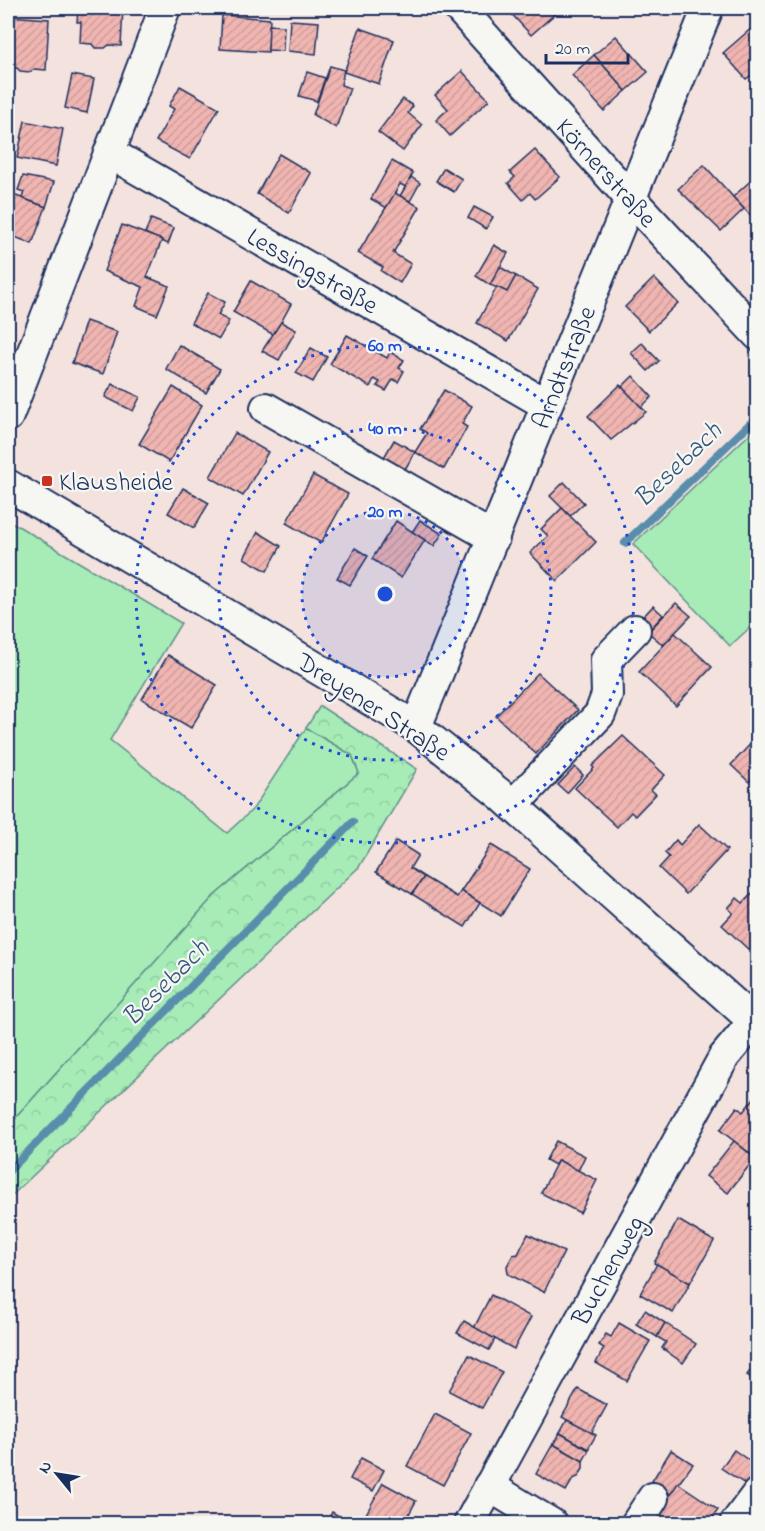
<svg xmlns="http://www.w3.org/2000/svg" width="765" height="1531" viewBox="0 0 765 1531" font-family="'Indie Flower',sans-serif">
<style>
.grass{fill:#a7ecb7;stroke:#618e8a;stroke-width:1.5}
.forest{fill:url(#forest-crowns);stroke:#618e8a;stroke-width:1.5}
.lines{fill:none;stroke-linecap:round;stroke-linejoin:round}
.stream{stroke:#588eab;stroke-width:8}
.building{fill:url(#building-hatch);stroke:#1b2f5e;stroke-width:1.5}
.minor-casing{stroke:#1b2f5e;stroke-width:34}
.minor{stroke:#f6f6f2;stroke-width:30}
.ring{fill:none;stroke:#1d4ed8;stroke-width:3;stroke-dasharray:3 6}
.poi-dot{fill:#c8321e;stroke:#f6f6f2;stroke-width:2}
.labels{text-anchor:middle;stroke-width:4.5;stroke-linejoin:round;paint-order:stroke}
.street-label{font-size:26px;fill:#1b2f5e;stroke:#f6f6f2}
.poi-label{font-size:26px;fill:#1b2f5e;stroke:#f6f6f2;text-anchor:start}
.water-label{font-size:27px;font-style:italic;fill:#34577e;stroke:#f6f6f2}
.centre{fill:#1d4ed8;stroke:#f6f6f2;stroke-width:3}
.ring-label{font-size:18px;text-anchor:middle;font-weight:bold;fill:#1d4ed8;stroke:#f6f6f2;stroke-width:4.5;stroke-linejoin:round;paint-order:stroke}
</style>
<defs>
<pattern id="forest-crowns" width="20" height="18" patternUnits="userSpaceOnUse" patternTransform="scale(1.5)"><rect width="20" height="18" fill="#a7ecb7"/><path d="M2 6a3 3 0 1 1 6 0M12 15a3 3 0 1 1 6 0" fill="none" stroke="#8fcba0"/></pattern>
<pattern id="building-hatch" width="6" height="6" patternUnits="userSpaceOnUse" patternTransform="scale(1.5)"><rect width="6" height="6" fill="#f0b5b1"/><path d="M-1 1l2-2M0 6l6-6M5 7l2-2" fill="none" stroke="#cd9c9b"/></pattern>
</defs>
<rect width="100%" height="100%" fill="#f4e2de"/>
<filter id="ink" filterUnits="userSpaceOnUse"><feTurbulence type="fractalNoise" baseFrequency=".0167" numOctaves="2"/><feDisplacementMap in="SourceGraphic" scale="12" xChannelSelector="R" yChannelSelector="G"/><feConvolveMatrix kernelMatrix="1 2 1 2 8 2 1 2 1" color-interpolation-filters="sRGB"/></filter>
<g filter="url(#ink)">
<g class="grass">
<path d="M757 427V621L730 646 633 544Z"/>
<path d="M8 520 181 623 110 740 227 833 253 809 306 728 352 755 359 773 214 896 10 1124 8 1123Z"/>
</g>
<path class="forest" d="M320 706 417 769 359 867 8 1199V1123L10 1124 214 896 359 773 352 755 306 728Z"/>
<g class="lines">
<g class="stream">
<path d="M625 543 758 416"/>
<path d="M8 1172 353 822"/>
</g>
</g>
<g class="building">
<path d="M82 8H123L121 46 109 45 105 48H95L92 44 80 43 81 22H77L78 9H82Z"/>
<path d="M506 8H549L555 14 531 35Z"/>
<path d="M222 15 270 19 268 52 220 49Z"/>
<path d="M8 16 49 19 46 70 34 69 30 72 20 71 17 68 8 67Z"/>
<path d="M290 20 319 22 316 54 288 51Z"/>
<path d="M269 25 284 26 283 51 268 50Z"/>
<path d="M753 27 758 32V70L746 79 723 53Z"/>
<path d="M360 28 394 40 379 84 344 72Z"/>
<path d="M616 36 648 72 626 91 594 55Z"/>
<path d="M594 55 626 91 604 111 572 75Z"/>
<path d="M330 66 344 70 341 85 350 88 336 128 313 115Z"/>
<path d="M462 71 489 100 450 136 436 120 448 109 435 95Z"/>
<path d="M307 72 325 78 317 101 299 96Z"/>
<path d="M72 75 94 79 87 113 65 108Z"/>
<path d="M180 86 219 108 190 159 156 141 174 109 169 106Z"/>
<path d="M8 98 15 99 10 123H8Z"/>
<path d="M403 99 413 106 408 113 422 125 403 151 378 132Z"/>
<path d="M25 121 63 129 56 166 17 158Z"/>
<path d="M535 150 560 177 535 199 530 193 523 200 508 183 515 177 510 172Z"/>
<path d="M279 154 311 173 289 213 257 194Z"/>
<path d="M392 161 413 173 406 187 400 184 387 208 371 199Z"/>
<path d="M704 165 744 209 721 231 678 189Z"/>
<path d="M444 168 462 179 454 192 436 181Z"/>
<path d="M757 175 758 211 752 217 733 197Z"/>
<path d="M23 176 54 182 46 207 22 198 24 192 18 190Z"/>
<path d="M411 177 420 183 410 201 400 196Z"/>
<path d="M8 193 46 207 32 244 8 234Z"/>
<path d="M395 193 420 207 393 253 411 264 400 283 381 271 383 267 358 253Z"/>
<path d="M474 207 493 217 486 229 468 218Z"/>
<path d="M151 219 174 228 168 244 145 233Z"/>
<path d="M122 225 162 240 147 277 169 286 157 315 136 306 143 287 104 271Z"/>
<path d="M494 245 508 253 490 285 476 276Z"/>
<path d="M500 267 516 276 507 292 490 285Z"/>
<path d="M516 276 538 289 508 341 477 323 497 287 507 292Z"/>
<path d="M654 278 678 303 649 331 625 307Z"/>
<path d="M251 281 291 304 274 335 233 312Z"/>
<path d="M208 293 225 302 218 315 229 321 219 339 191 323Z"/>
<path d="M86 321 117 332 103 374 72 363Z"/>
<path d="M281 322 296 330 279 360 262 351Z"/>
<path d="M347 335 387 358 390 352 404 360 399 368 404 371 398 382 393 379 386 391 377 386 380 382 374 379 370 387 330 364Z"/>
<path d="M642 343 659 361 648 371 631 353Z"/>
<path d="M179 345 220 369 206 393 166 369Z"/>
<path d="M311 348 327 357 313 382 296 373Z"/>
<path d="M633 376 652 397 641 407 622 387Z"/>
<path d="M112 384 140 397 133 411 105 397Z"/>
<path d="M620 385 646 412 611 440 588 416Z"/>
<path d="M173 387 202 405 169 462 139 444Z"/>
<path d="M444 390 472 406 462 424 467 427 444 469 415 452 427 433 420 429Z"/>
<path d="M235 433 268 452 243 496 210 477Z"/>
<path d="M394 440 415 452 404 471 383 459Z"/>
<path d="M313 475 348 494 321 543 286 523Z"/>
<path d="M564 482 584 503 570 516 550 496Z"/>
<path d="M183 488 209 503 194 528 168 513Z"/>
<path d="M562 508 596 542 557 581 530 553 548 536 541 529Z"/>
<path d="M420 520 442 534 434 546 412 532Z"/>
<path d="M396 521 425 540 401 578 372 559Z"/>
<path d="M258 532 281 546 267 571 244 558Z"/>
<path d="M355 548 368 556 350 585 337 578Z"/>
<path d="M676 603 691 616 663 645 648 632Z"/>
<path d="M653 606 663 615 648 632 638 622Z"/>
<path d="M675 633 712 667 676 706 639 672Z"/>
<path d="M168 655 217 685 191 728 142 699Z"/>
<path d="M538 673 578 710 536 754 496 716Z"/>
<path d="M623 736 665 775 651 790 656 794 635 816 631 812 617 827 575 788 594 768 592 766Z"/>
<path d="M756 738 758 740V772L749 782 731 765Z"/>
<path d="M575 767 583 775 567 793 558 785Z"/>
<path d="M699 824 727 850 686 894 659 868 669 857 665 853 676 840 680 845Z"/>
<path d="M396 841 418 855 410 868 424 877 412 894 376 872Z"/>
<path d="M491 845 530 869 501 916 461 891Z"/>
<path d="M424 877 457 897 461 891 480 903 465 927 412 894Z"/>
<path d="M758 887V940L749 950 722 925 733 913 728 908 737 898 743 903Z"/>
<path d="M754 1098 758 1101V1155L756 1158 720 1130 737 1107 743 1112Z"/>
<path d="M556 1141 585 1156 578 1171 558 1160 555 1165 546 1160Z"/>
<path d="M734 1141 755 1158 728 1193 706 1176Z"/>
<path d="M558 1160 597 1180 580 1213 541 1193Z"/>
<path d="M678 1220 714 1241 690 1283 654 1263Z"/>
<path d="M528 1234 564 1252 544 1292 508 1274 507 1266 513 1255 518 1254Z"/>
<path d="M657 1264 690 1283 673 1313 640 1294Z"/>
<path d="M491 1295 531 1317 514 1349 474 1328Z"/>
<path d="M645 1310 665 1323 657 1337 636 1324Z"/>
<path d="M464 1321 495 1339 489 1350 457 1333Z"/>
<path d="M619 1323 650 1341 627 1381 596 1363 604 1348 599 1345 606 1334 611 1337Z"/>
<path d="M665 1323 696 1344 683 1363 662 1348 666 1342 657 1337Z"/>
<path d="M469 1355 502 1372 482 1408 449 1391Z"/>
<path d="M758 1360V1382L747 1375Z"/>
<path d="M578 1389 607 1405 591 1434 562 1417Z"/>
<path d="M435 1414 471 1433 443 1485 407 1466Z"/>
<path d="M567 1420 596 1435 588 1449 560 1433Z"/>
<path d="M560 1433 589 1450 583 1461 553 1444Z"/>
<path d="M553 1444 583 1461V1469L578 1477 573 1479 566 1491 536 1474Z"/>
<path d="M671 1450 693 1464 671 1494 652 1481Z"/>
<path d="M734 1450 758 1467V1472L748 1486 721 1468Z"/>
<path d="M361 1458 384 1470 373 1491 350 1479Z"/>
<path d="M383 1483 416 1501 408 1516V1524H379L365 1516Z"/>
<path d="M678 1483 718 1510 708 1524H669L671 1522 658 1513Z"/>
<path d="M332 1512 352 1524H326Z"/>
</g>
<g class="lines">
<g class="minor-casing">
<g id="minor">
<path d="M459 8 631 199 758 335"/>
<path d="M110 153 547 405"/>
<path d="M266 408 494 538"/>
<path d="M8 416 165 8"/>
<path d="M8 485 416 727 501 795 758 1025"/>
<path d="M416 727 708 8"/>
<path d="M513 805 600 714 607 695 606 660 635 630"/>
<path d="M489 1486 552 1524"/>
<path d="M469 1524 724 1057 754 1021"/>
<path d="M636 1524 653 1498"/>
<path d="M735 1524 758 1493"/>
</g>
</g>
<use href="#minor" class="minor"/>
</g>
</g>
<circle cx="385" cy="594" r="83" fill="#1d4ed8" fill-opacity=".12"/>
<g class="ring">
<circle cx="385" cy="594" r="83"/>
<circle cx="385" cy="594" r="166"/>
<circle cx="385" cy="594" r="249"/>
</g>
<rect class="poi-dot" x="41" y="475" width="12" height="12" rx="3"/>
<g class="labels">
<g class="street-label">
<text transform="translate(607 172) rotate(48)" y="9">Körnerstraße</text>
<text transform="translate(313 270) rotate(30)" y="9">Lessingstraße</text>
<text transform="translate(563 367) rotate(-68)" y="9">Arndtstraße</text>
<text transform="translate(374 706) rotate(33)" y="9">Dreyener Straße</text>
<text transform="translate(607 1270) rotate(-61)" y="9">Buchenweg</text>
</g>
<g class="poi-label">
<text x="59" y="490">Klausheide</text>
</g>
<g class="water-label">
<text transform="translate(677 464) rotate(-44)" y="9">Besebach</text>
<text transform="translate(165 982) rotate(-45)" y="9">Besebach</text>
</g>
</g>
<circle cx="385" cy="594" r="9" class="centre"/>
<g class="ring-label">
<text x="385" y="351">60 m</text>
<text x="385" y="434">40 m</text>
<text x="385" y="517">20 m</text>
</g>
<rect width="765" height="1531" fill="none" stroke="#f6f6f2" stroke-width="30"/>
<rect x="15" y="15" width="735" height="1501" fill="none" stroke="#1b2f5e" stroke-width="2" filter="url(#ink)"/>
<g transform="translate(57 1474) rotate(300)" stroke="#f6f6f2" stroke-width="4.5" paint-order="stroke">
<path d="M0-4.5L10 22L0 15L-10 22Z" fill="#1b2f5e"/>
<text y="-9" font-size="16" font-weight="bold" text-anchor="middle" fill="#1b2f5e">N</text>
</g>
<path d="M546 54v9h82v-9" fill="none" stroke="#1b2f5e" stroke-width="3"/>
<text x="555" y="54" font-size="18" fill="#1b2f5e" stroke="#f6f6f2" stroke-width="4.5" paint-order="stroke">20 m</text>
</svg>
